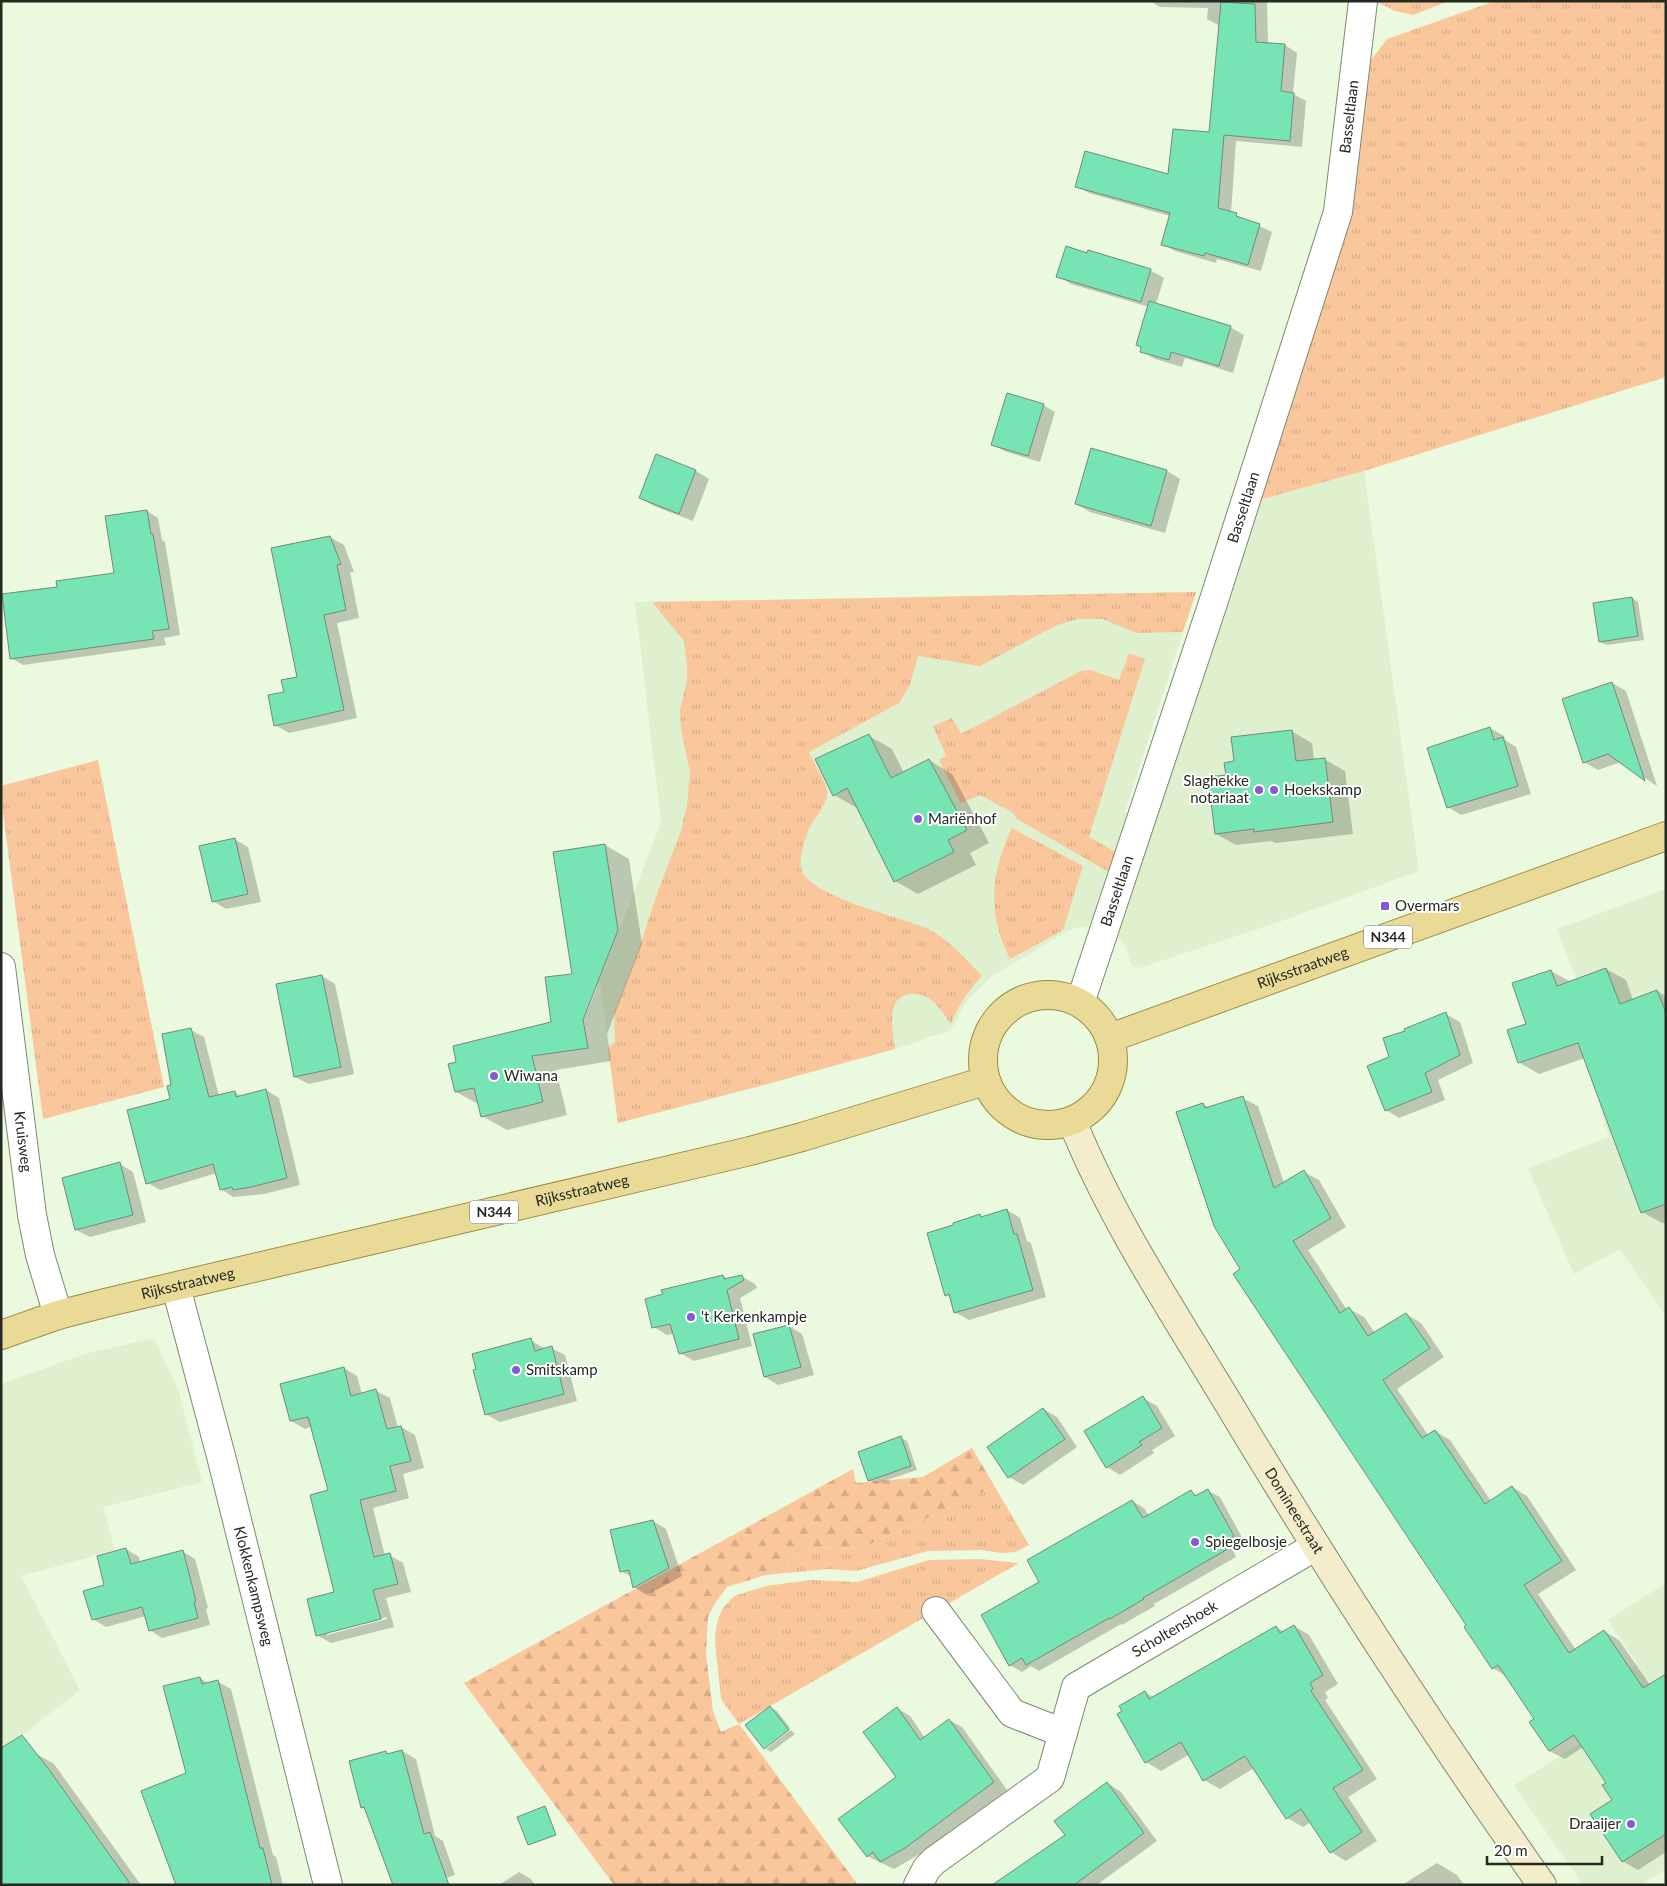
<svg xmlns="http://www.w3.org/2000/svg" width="1667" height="1886" viewBox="0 0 1667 1886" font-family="Lato,sans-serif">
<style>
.built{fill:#dff0ce}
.grass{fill:url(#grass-tufts)}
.forest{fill:url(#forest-firs)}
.shadow{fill:#0003;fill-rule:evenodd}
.building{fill:#77e4b4;stroke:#708b7e}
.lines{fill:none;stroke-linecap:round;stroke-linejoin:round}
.street-casing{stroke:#7c8971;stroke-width:30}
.secondary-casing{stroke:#7c8971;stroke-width:30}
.primary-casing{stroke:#9c8d42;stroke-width:30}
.street{stroke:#fff;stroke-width:28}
.secondary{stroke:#f4edcc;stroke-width:28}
.primary{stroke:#eada98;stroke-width:28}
.poi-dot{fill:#8758d1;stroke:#fff;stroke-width:2}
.labels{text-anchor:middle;stroke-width:4;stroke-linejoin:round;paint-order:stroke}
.shield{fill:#fff;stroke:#666a63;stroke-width:1}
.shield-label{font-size:14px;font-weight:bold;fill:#252a20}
.street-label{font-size:15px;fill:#252a20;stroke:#fff}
.poi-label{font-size:15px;fill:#252a20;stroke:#fff;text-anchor:start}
</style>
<defs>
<pattern id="grass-tufts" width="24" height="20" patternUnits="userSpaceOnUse" patternTransform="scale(1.25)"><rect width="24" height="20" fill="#fac79c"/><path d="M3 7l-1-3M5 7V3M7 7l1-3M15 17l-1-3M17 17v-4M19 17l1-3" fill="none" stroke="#d6ab86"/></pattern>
<pattern id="forest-firs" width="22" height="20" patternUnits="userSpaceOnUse" patternTransform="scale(1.25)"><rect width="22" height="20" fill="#fac79c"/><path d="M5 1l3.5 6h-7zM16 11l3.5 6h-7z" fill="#d6ab86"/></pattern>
</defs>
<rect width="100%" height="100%" fill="#ebf9de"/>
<g class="built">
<path d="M1364 471 1419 871 1276 923 1140 968 1132 966 1124 944 1116 935 1256 501Z"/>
<path d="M1196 592 1125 812 1134 816 1097 930 1083 926 1069 930 991 977 970 997 961 1010 955 1025 945 1033 922 1039V1041L760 1086 618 1123 600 981 661 822 635 602Z"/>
<path d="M1666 889V1316L1620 1249 1574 1274 1528 1168 1609 1137 1599 1104 1621 1095 1557 929Z"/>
<path d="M154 1338 179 1392 202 1482 103 1507 115 1550 21 1576 80 1690 1 1752V1384L85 1354Z"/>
<path d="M1666 1583V1869L1641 1885H1583L1514 1785 1596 1733 1606 1685 1637 1664 1608 1620Z"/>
</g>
<g class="grass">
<path d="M1375 1H1449L1413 15 1395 11Z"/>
<path d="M1495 1H1666V377L1364 471 1256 501 1346 227 1356 173 1371 60 1387 39Z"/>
<path d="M1196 592 1183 632 1137 633 1102 619H1078L1057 625 980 666 918 656 910 685 899 703 809 752C813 762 825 780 827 790 829 804 815 816 810 827 805 838 799 856 801 868 806 896 902 917 928 929 949 939 966 960 982 976 969 989 958 1006 951 1024 945 1016 939 1006 931 1000 920 991 900 991 894 1006 890 1018 893 1036 895 1049L760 1086 618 1123 608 1048 615 1042 614 1013 636 957 658 891 681 831 687 805 690 773 681 728 680 710 687 681V665L684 641 652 602Z"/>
<path d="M1129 653 1145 659 1089 837 1121 855 1114 875 1017 819 1012 812 980 795 961 803 939 760 946 756 933 726 952 718 961 734 1081 671 1091 670 1119 680Z"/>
<path d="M98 760 164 1087 43 1119 1 797V786Z"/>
<path d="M1012 828 1083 866 1063 930 1010 959C987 913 990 874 1012 828Z"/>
<path d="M995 1487 1029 1545 1015 1552 1001 1553 981 1550 928 1551 856 1571 830 1569 785 1573 789 1561 796 1553 820 1547 852 1549 866 1546Z"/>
<path d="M980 1559 1019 1563 739 1724 721 1699 716 1653 715 1636 718 1619 723 1608 734 1596 766 1586 811 1580 857 1582 929 1560Z"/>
</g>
<path class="forest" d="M972 1448 995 1487 866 1546 852 1549 820 1547 796 1553 789 1561 785 1573 766 1575 727 1587 715 1603 708 1617 706 1654 713 1711 721 1732 739 1724 858 1885H614L464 1683 853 1469 856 1483 923 1477Z"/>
<g class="shadow">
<path d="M1150 1H1267L1268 44 1285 45 1297 53 1293 94 1306 101 1302 147 1236 141 1231 213 1272 232 1261 271 1217 259 1216 263 1175 251 1163 244 1170 216 1089 193 1077 186 1169 176 1210 134 1220 26 1207 19 1208 8 1160 7Z"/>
<path d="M1150 270 1164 278 1156 304 1230 327 1244 335 1233 373 1185 358 1182 367 1155 359 1142 351 1149 307 1071 284 1058 276Z"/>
<path d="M1043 405 1055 412 1040 462 1004 451 992 444Z"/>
<path d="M1092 450 1167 471 1180 479 1165 533 1090 512 1076 504Z"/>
<path d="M657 455 696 471 709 479 693 521 654 506 640 498Z"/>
<path d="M147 511 158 518 162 540 165 542 180 635 164 638 166 645 23 665 11 658 58 588 116 574Z"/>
<path d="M330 537 344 545 354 572H350L359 618 337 623 357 718 289 733 275 725 285 693 298 678Z"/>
<path d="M1632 598 1638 602 1644 640 1607 645 1600 642Z"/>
<path d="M1612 683 1626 691 1657 786 1621 762 1598 770 1584 762Z"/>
<path d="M1490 728 1504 736 1505 740 1516 747 1531 794 1461 815 1448 807Z"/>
<path d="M1291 731 1312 743 1314 760 1324 759 1345 771 1353 834 1276 843 1271 841 1236 845 1216 834 1235 762Z"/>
<path d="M869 736 892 749 904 773 929 760 952 774 989 843 970 853 976 865 918 894 895 881 857 808 834 795Z"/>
<path d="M234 839 248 847 261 902 226 909 213 901Z"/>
<path d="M605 845 629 859 642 944 607 1034 611 1061 556 1070 567 1115 507 1130 482 1116 480 1105 456 1092 552 1023 573 975ZM594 987H597L581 1026 579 1025Z"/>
<path d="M1606 969 1626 980 1633 1000 1657 991 1666 996V1222L1662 1223 1642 1212 1585 1058 1539 1074 1520 1063 1508 1031 1528 1025 1551 971 1571 982Z"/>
<path d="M322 976 335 984 354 1074 309 1084 295 1077Z"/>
<path d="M1446 1014 1460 1022 1473 1063 1438 1080 1445 1100 1399 1118 1386 1110 1390 1058 1407 1032Z"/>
<path d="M191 1030 204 1037 219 1096 234 1092 241 1096 266 1090 279 1098 300 1185 264 1194 233 1197 221 1189 217 1173 160 1190 148 1183 171 1100 172 1086Z"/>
<path d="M1242 1098 1258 1106 1284 1183 1304 1172 1319 1180 1346 1227 1308 1250 1347 1310 1349 1309 1364 1317 1375 1333 1406 1314 1421 1323 1444 1357 1397 1389 1428 1435 1435 1431 1450 1440 1491 1501 1512 1487 1527 1496 1576 1570 1538 1594 1576 1650 1604 1631 1619 1640 1650 1685 1666 1675V1852L1638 1870 1622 1861 1613 1801 1608 1784 1583 1747 1565 1759 1549 1751 1536 1719 1507 1677 1493 1668 1468 1626 1242 1270 1203 1104 1210 1108Z"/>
<path d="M120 1164 133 1172 146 1222 90 1237 76 1230Z"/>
<path d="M1007 1210 1020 1218 1027 1241 1031 1243 1046 1297 969 1320 955 1312 951 1297 946 1295 980 1216 983 1218Z"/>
<path d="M723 1276 728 1279 741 1276 755 1284 757 1288 740 1298 752 1346 694 1361 680 1353 674 1334 667 1335 654 1327Z"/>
<path d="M789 1326 802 1334 814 1375 778 1385 765 1377Z"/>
<path d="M531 1340 545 1349 551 1348 565 1355 577 1401 500 1422 486 1414Z"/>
<path d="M344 1368 357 1376 362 1394 376 1391 390 1398 398 1428 401 1427 415 1435 424 1468 403 1474 409 1498 373 1508 385 1556 389 1555 403 1563 411 1592 386 1598 394 1627 331 1643 317 1635 336 1592 329 1491 312 1426 305 1429 291 1421ZM387 1617V1619L327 1635V1632Z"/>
<path d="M1143 1398 1157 1406 1175 1436 1152 1450 1154 1453 1120 1475 1107 1467Z"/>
<path d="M1043 1409 1057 1417 1077 1447 1023 1485 1009 1477 989 1447Z"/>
<path d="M901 1438 907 1441 917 1470 875 1484 869 1480Z"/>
<path d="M1208 1491 1220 1497 1245 1543 1233 1550 1236 1557 1154 1604 1155 1606 1139 1615 1122 1625 1121 1624 1039 1671 1031 1666 1022 1672 1010 1665 983 1615 1040 1582 1132 1501 1144 1508 1149 1516 1191 1492 1198 1496Z"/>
<path d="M653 1521 666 1529 682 1576 647 1595 634 1587 632 1577 621 1571Z"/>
<path d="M126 1549 139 1557 140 1563 182 1551 195 1559 208 1608 206 1609 210 1625 162 1638 150 1630 146 1616 106 1627 93 1619 106 1586Z"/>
<path d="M1294 1626 1309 1635 1338 1684 1325 1692 1328 1698 1325 1700 1377 1779 1348 1797 1377 1841 1346 1861 1331 1852 1311 1822 1303 1827 1287 1818 1254 1768 1220 1789 1204 1780 1190 1754 1161 1771 1146 1762 1145 1692 1154 1698 1276 1627 1284 1632Z"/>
<path d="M200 1678 209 1684 217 1681 231 1689 273 1855 276 1857 283 1885H177L187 1774Z"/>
<path d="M770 1708 777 1711 790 1728 765 1747V1749L747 1725Z"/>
<path d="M897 1708 910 1716 925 1738 949 1720 962 1727 1007 1790 918 1855 894 1869 867 1856 898 1777Z"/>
<path d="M791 1730 795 1734 771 1752 766 1749Z"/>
<path d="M402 1751 416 1759 435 1836 443 1841 455 1875 425 1885 366 1809 362 1807 386 1753 389 1755Z"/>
<path d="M35 1753 54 1764 141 1885H9Z"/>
<path d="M1107 1783 1120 1791 1157 1841 1098 1884 1099 1885H995L1066 1835Z"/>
<path d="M1437 1863 1457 1875 1464 1885H1402Z"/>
<path d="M519 1872 531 1879 535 1885H499Z"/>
</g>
<g class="building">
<path d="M1221 2 1255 4 1256 42 1285 44 1281 91 1294 93 1290 141 1224 135 1218 208 1237 213 1236 216 1260 224 1248 265 1205 253 1204 256 1161 245 1170 213 1075 187 1085 151 1168 174 1173 129 1209 132Z"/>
<path d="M1066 246 1087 253 1088 250 1151 269 1141 302 1056 277Z"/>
<path d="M1149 301 1231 326 1219 366 1171 352 1169 360 1140 352 1141 347 1136 345Z"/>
<path d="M1007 393 1044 404 1028 456 991 445Z"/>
<path d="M1091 448 1167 470 1151 526 1075 504Z"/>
<path d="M656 454 696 470 679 514 639 498Z"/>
<path d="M147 510 151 534H153L169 629 152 631 154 639 10 659 2 594 57 587 56 581 114 573 105 516Z"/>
<path d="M330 536 341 564 337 565 346 610 324 615 344 710 274 726 268 695 284 692 281 680 297 677 271 548Z"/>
<path d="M1632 597 1638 636 1599 642 1593 603Z"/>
<path d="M1612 682 1645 781 1608 754 1583 763 1562 699Z"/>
<path d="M1490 727 1494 740 1503 737 1518 786 1447 808 1427 748Z"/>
<path d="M1292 730 1296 761 1325 758 1333 822 1254 832V829L1215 834 1208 777 1226 775 1224 763 1234 761 1231 737Z"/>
<path d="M869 734 891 778 929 759 967 830 948 840 954 852 894 882 847 788 833 796 815 759Z"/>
<path d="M235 838 248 894 212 902 199 846Z"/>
<path d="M605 844 618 930 583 1020 588 1048 532 1056 543 1102 481 1117 474 1088 455 1092 448 1064 456 1062 453 1046 551 1022 545 977 572 974 553 852Z"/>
<path d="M1606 968 1620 1004 1657 990 1666 1013V1204L1641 1213 1578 1043 1518 1063 1507 1030 1526 1024 1512 983 1551 970 1557 986Z"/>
<path d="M322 975 341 1067 294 1077 276 984Z"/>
<path d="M1446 1012 1460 1055 1425 1073 1432 1092 1385 1111 1367 1066 1389 1057 1383 1038 1405 1031 1404 1029Z"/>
<path d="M191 1028 209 1097 235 1091 236 1097 266 1089 287 1178 251 1187 233 1190 232 1187 220 1190 213 1164 146 1184 127 1110 170 1099 167 1086 171 1085 162 1034Z"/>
<path d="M1243 1096 1274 1188 1304 1170 1331 1218 1293 1241 1340 1313 1349 1307 1368 1336 1406 1313 1430 1348 1383 1380 1422 1438 1435 1430 1485 1504 1512 1486 1562 1561 1524 1585 1569 1653 1604 1630 1643 1688 1666 1674V1834L1622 1862 1590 1814 1612 1800 1602 1785 1606 1783 1574 1735 1549 1751 1529 1722 1534 1719 1498 1665 1492 1669 1464 1627 1466 1625 1233 1274 1240 1269 1214 1226 1176 1112 1203 1103 1205 1108Z"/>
<path d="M120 1162 133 1215 75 1230 62 1178Z"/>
<path d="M1007 1209 1014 1234H1017L1033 1290 954 1313 949 1294 945 1296 927 1233 953 1225V1223L980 1214 981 1217Z"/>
<path d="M723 1275 724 1279 742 1275 744 1280 727 1290 739 1339 679 1354 670 1324 652 1328 645 1299 663 1294 661 1290Z"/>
<path d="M789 1325 801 1367 764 1377 753 1334Z"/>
<path d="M531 1338 535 1351 552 1346 564 1394 485 1415 473 1370 476 1369 472 1354Z"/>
<path d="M344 1367 351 1396 376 1389 387 1429 401 1426 411 1461 390 1466 396 1491 360 1500 374 1557 390 1553 398 1584 373 1590 381 1619 316 1636 307 1599 334 1592 310 1495 328 1490 308 1417 290 1421 280 1384Z"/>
<path d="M1143 1396 1162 1428 1139 1442 1142 1445 1106 1468 1084 1431Z"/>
<path d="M1043 1408 1065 1439 1008 1478 987 1447Z"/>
<path d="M901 1436 911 1466 868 1481 858 1452Z"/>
<path d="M1208 1489 1234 1536 1222 1543 1226 1550 1143 1598 1144 1599 1110 1619 1109 1618 1026 1665 1022 1658 1009 1666 981 1615 1039 1582 1027 1560 1132 1500 1143 1518 1191 1490 1195 1496Z"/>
<path d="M653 1520 669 1568 633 1588 629 1570 620 1572 610 1530Z"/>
<path d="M126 1548 131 1564 183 1550 196 1601 194 1602 198 1618 149 1631 142 1607 92 1620 83 1591 104 1585 97 1556Z"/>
<path d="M1294 1625 1323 1675 1310 1683 1313 1689 1311 1691 1363 1770 1333 1788 1362 1832 1330 1853 1301 1809 1286 1819 1245 1756 1203 1781 1181 1742 1145 1763 1117 1714 1122 1711 1119 1706 1145 1691 1149 1699 1276 1626 1280 1633Z"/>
<path d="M200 1677 202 1684 218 1680 260 1848H263L272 1885H176L141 1791 186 1773 163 1686Z"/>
<path d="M770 1706 789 1730 764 1749 745 1725Z"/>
<path d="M897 1707 920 1740 949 1719 994 1782 905 1848 880 1862 873 1852 867 1857 838 1819 896 1777 863 1732Z"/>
<path d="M22 1735 50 1771 131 1885H1V1748Z"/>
<path d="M402 1750 424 1834 430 1832 449 1885H393L364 1807 361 1808 349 1761 386 1751 387 1754Z"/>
<path d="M1107 1782 1144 1833 1074 1885H992L1065 1835 1054 1821Z"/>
<path d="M545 1806 556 1835 528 1845 517 1817Z"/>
</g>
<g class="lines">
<g class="street-casing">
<g id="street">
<path id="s1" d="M1 967 32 1215 40 1255 58 1315"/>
<path id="s2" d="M1080 1003 1213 603 1338 212 1363 1"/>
<path id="s3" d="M176 1287 221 1456 328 1885"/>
<path d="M936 1611 1012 1713 1063 1733"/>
<path id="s4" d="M918 1885 927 1868 934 1861 1050 1778 1076 1687 1316 1546"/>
</g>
</g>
<g class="secondary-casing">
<g id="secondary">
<path id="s5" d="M1072 1121C1112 1220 1172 1310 1227 1401 1326 1566 1431 1728 1542 1885"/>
</g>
</g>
<g class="primary-casing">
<g id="primary">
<circle cx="1048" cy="1060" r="65"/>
<path id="s6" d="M1110 1038 1666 836"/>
<path id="s7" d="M1 1335 58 1315 109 1302 750 1151 802 1137 985 1081"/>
</g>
</g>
<use href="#street" class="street"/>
<use href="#secondary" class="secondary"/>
<use href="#primary" class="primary"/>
</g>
<g class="poi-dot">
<circle cx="1259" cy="790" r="5"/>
<circle cx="1274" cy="790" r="5"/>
<circle cx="918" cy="819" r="5"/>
<rect x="1380" y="901" width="10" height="10" rx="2.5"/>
<circle cx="494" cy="1076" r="5"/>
<circle cx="691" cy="1317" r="5"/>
<circle cx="516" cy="1370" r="5"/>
<circle cx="1195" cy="1542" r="5"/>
<circle cx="1631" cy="1824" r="5"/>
</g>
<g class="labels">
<g class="shield">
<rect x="1364" y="925.5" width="48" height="23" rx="4"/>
<rect x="470" y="1200.5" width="48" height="23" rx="4"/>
</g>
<g class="shield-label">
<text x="1388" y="942">N344</text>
<text x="494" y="1217">N344</text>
</g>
<g class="street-label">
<text dy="5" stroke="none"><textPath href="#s2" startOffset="928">Basseltlaan</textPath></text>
<text dy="5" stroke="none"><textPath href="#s2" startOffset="522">Basseltlaan</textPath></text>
<text dy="5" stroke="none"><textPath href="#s2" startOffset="118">Basseltlaan</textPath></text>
<text dy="5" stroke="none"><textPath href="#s6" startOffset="205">Rijksstraatweg</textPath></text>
<text dy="5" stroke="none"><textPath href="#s1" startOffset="176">Kruisweg</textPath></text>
<text dy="5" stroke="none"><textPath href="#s7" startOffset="599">Rijksstraatweg</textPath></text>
<text dy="5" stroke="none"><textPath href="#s7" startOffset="194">Rijksstraatweg</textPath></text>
<text dy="5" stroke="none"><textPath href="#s5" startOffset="449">Domineestraat</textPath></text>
<text dy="5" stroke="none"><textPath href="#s3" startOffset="309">Klokkenkampsweg</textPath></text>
<text dy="5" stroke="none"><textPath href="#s4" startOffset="381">Scholtenshoek</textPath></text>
</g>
<g class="poi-label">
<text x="1249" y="786" text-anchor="end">Slaghekke<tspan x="1249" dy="17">notariaat</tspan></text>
<text x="1284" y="795">Hoekskamp</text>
<text x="928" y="824">Mariënhof</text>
<text x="1395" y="911">Overmars</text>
<text x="504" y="1081">Wiwana</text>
<text x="701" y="1322">'t Kerkenkampje</text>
<text x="526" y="1375">Smitskamp</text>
<text x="1205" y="1547">Spiegelbosje</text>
<text x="1621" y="1829" text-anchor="end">Draaijer</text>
</g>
</g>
<rect width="1667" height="1886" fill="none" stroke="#252a20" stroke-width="5"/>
<path d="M1487 1856v8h115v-8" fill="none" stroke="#252a20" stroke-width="2.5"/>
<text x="1494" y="1856" font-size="15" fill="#252a20" stroke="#ffffff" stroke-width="4" paint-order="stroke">20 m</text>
</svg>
